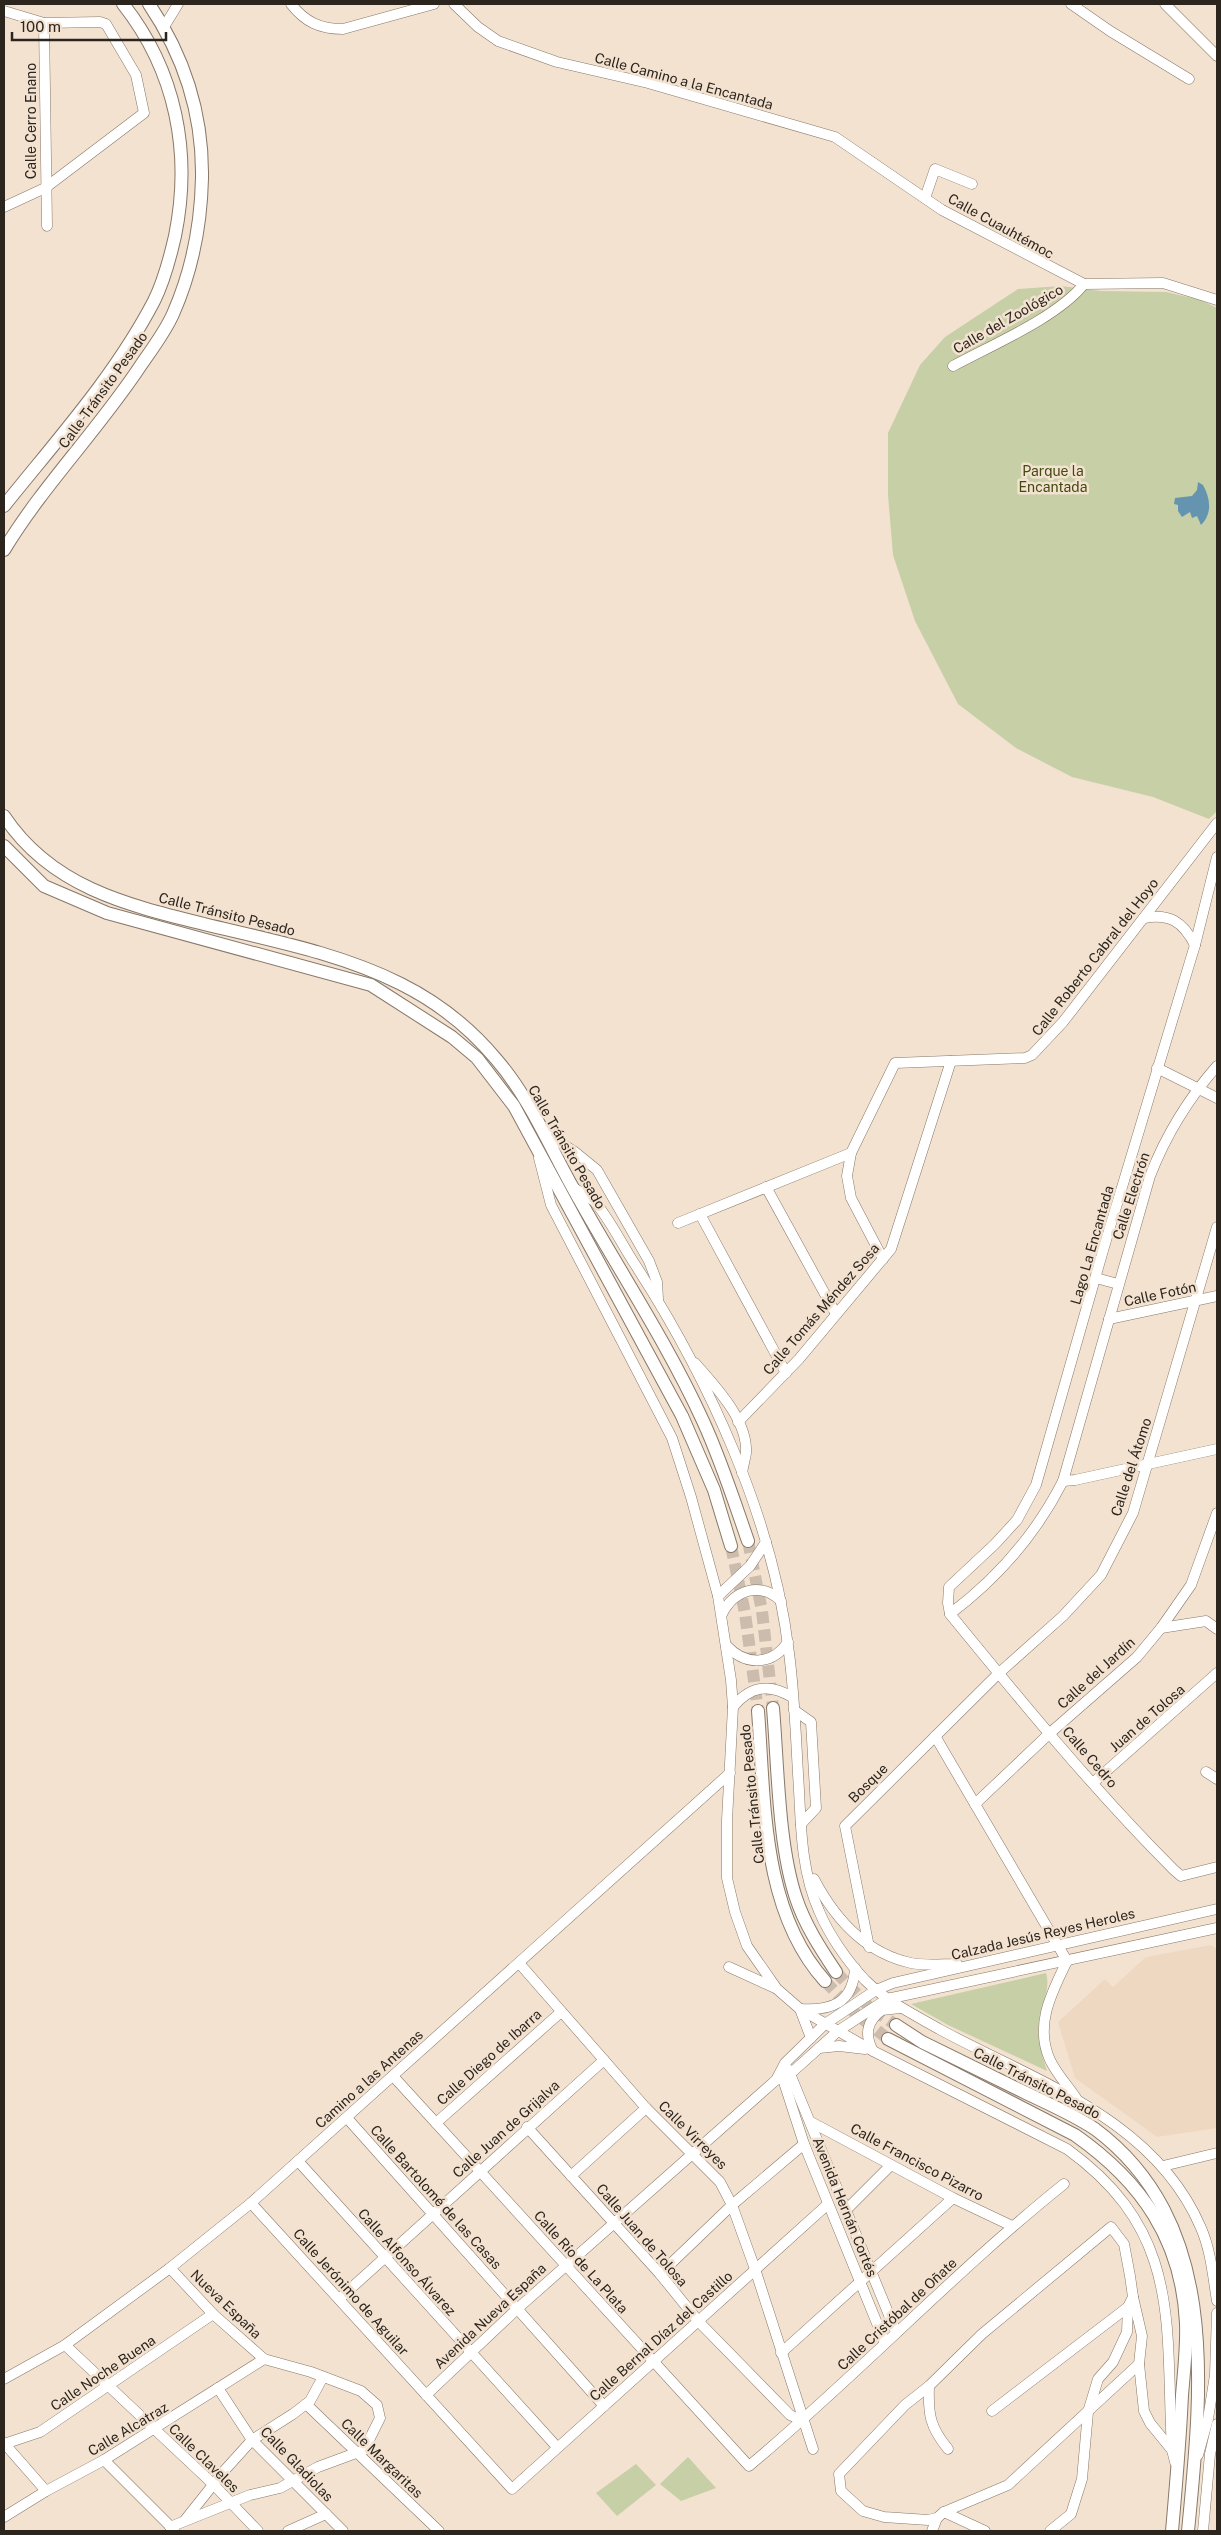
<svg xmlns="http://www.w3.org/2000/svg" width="1221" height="2535" viewBox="0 0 1221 2535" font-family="'Public Sans',sans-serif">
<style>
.built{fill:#efd8c1}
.green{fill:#c6cfa6}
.water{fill:#6594b1}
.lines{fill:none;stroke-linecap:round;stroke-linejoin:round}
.major-tunnel{stroke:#ccbcad;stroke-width:12;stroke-dasharray:12 6;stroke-linecap:butt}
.minor-casing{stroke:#877868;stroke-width:11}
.major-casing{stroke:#877868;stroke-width:14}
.minor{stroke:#fff;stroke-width:10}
.major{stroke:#fff;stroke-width:12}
.labels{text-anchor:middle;stroke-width:5;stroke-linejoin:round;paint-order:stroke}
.street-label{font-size:14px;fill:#2b251e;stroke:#f4e2d1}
.park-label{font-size:14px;fill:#424911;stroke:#f4e2d1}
</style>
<rect width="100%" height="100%" fill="#f4e2d1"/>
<path class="built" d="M1211 1945 1217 1949V2128L1157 2137 1075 2078 1058 2022 1105 1979 1113 1987 1146 1957Z"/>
<g class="green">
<path d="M1061 286 1101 291 1166 292 1201 300 1217 308V811L1209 819 1153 797 1072 777 1016 748 958 704 915 621 893 555 888 495V433L920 365 945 337 1018 289Z"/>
<path d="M1046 1973C1051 1990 1041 2004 1039 2022 1037 2039 1042 2055 1047 2071L948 2025 911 2004Z"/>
<path d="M688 2457 716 2488 681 2501 660 2484Z"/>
<path d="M636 2464 656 2485 617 2516 596 2493Z"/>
</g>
<path class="water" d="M1198 482 1203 485C1210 498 1213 513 1201 525L1197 516 1192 518 1190 512 1182 517 1178 511V505L1174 504 1175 498 1192 496 1197 490Z"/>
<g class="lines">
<g class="major-tunnel">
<path d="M748 1541 762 1611 773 1708"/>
<path d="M731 1546 745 1613 758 1711"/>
<path d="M836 1972 868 2006 896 2025"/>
<path d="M825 1981 854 2012 888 2039"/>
</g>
<g class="minor-casing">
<g id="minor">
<path d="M291 4C305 22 320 29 343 29L434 4"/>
<path d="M454 4 478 27 498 41 557 62 648 83 835 137 942 210 1084 284"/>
<path d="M1071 4 1110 31 1189 79"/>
<path d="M1165 4 1217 56"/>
<path d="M4 11 44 23 100 22 106 24 136 75 144 113 45 188 4 207"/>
<path d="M44 23 47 226"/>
<path d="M164 27 178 4"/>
<path d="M925 198 935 169 972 184"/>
<path d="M953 366C992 345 1058 317 1084 284L1163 283 1217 300"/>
<path d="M1217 857 1195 945 1104 1247 1036 1485 1017 1520 995 1544 949 1587 948 1603 950 1614C1021 1701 1094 1790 1174 1870L1181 1876 1217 1867"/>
<path d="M1144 918C1170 913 1183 922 1195 945"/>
<path d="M1157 1068 1217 1098"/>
<path d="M546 1134 575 1152 597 1170 649 1261 657 1282 658 1299"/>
<path d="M851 1153 847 1176 851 1198 883 1259"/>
<path d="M539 1158 551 1205 672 1438 691 1497 718 1596 731 1680 733 1707 727 1820V1878L735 1912 747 1946 777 1989 800 2009 873 2051 1067 2149C1183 2233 1165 2323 1172 2450L1175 2462"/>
<path d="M572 1187C580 1192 589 1196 595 1202 611 1221 622 1245 636 1266 709 1379 773 1518 789 1653 795 1698 796 1744 799 1790 801 1831 802 1873 819 1911 829 1935 847 1961 865 1980 886 2001 913 2014 939 2029 1035 2081 1155 2119 1201 2228 1211 2251 1213 2277 1217 2301"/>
<path d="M766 1187 836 1314"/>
<path d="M700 1214 786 1373"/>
<path d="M678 1223 851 1153 895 1063 1025 1058 1032 1055 1063 1022 1217 823"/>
<path d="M1096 1278 1118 1284"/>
<path d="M1109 1319 1217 1296"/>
<path d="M695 1363C715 1386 748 1420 746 1453 745 1460 743 1466 742 1473"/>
<path d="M738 1422 799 1359 891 1249 951 1061"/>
<path d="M1063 1481 1075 1480 1217 1449"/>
<path d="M718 1596 750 1566 766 1542"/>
<path d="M722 1614C734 1590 760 1581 781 1601"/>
<path d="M950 1614C998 1578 1036 1534 1063 1481L1150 1176C1166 1135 1188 1099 1217 1066"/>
<path d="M1161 1628 1206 1621 1217 1629"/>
<path d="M726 1645C745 1666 772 1666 788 1642"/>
<path d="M733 1707C750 1686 769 1683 792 1697"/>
<path d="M794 1710 811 1722 816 1808 801 1824"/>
<path d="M935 1736 1067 1961C1052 1992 1034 2025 1050 2060 1056 2073 1068 2086 1076 2098"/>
<path d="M1206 1772 1217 1779"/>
<path d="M1094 1782 1217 1673"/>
<path d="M975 1804 1050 1733 1137 1657 1161 1628 1191 1585 1217 1513"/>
<path d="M814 1879C835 1919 865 1953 911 1963 925 1966 943 1964 957 1964"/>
<path d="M869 1947 845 1826 999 1673 1063 1616 1101 1575 1133 1513 1217 1227"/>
<path d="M519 1963 646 2108 720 2182 732 2205 755 2269 813 2449"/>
<path d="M729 1967 775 1988"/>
<path d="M811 2038 800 2009C832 2011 853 2003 855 1968"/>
<path d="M819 2048 839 2046 865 2049"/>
<path d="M873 2051C864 2034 867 2021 882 2010L900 2008"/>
<path d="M788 2069 896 2332"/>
<path d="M781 2073 804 2144 885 2343"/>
<path d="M393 2076 749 2466C858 2375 954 2272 1064 2184"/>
<path d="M776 2080 790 2074 838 2031 887 1999 1217 1928"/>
<path d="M347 2118 604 2406"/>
<path d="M811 2122 953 2198 1012 2226"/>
<path d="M436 2123 561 2012"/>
<path d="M527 2127 660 2274 699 2322 790 2415 803 2421"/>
<path d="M298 2161 557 2447"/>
<path d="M1163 2166 1217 2153"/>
<path d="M571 2176 646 2108"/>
<path d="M251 2203 512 2489 828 2204"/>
<path d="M846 2210 891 2165"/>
<path d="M170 2268 213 2314 264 2359 311 2372 361 2391 377 2405 380 2418 364 2450 318 2467 280 2488 250 2495 170 2527"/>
<path d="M660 2274 732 2205 804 2144"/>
<path d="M339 2299 604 2060"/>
<path d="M65 2345 213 2484 258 2531"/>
<path d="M781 2353 953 2198"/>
<path d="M1139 2364 1144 2411 1150 2423 1172 2450"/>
<path d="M4 2379 65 2345 170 2268 251 2203 730 1773"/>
<path d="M929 2386 905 2405 839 2474 841 2491 863 2511 884 2517 928 2520 937 2518 944 2512 1008 2485 1139 2364 1142 2336 1133 2297"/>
<path d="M218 2388 252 2440 343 2531"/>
<path d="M426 2395 517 2309 776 2080 785 2063 825 2024 876 1990 893 1983 1217 1909"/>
<path d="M306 2404 439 2531"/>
<path d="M992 2411 1128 2307"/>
<path d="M4 2443 46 2491"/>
<path d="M4 2444 40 2432 213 2314"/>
<path d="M948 2449C930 2427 928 2415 929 2386L982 2334 1111 2227 1124 2244 1130 2276 1133 2297 1128 2307 1127 2332 1113 2362 1098 2379 1088 2412 1082 2479 1071 2514 1050 2531"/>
<path d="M1198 2455 1208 2419 1215 2375 1217 2313"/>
<path d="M104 2460 174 2530"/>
<path d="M944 2512 985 2531"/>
<path d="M4 2517 46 2491 104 2460 264 2359"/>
<path d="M185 2520 224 2471 252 2440 293 2414 310 2401 323 2377"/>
<path d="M288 2531 326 2514"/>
<path d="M932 2531 937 2518"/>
<path d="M1203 2531 1210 2454 1217 2424"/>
</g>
</g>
<g class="major-casing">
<g id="major">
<path d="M4 506C56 441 115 376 154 301 164 281 170 258 175 236 192 153 176 71 123 4"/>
<path d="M4 550C44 484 99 429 141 365 152 349 165 332 173 314 192 271 201 225 202 178 203 115 184 56 149 4"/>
<path d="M4 816C51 887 127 905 204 924 270 940 339 953 401 984 437 1002 470 1028 496 1059 529 1097 549 1145 573 1188 616 1266 666 1340 703 1421 721 1460 734 1501 748 1541"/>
<path d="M4 846 44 886 107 913 371 985 452 1037 477 1058 514 1106 682 1416 714 1490 731 1546"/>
<path d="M773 1708C778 1766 778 1844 796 1898 805 1925 820 1948 836 1972"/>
<path d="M758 1711C765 1801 761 1910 825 1981"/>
<path d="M896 2025 922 2042C958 2060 993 2077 1028 2094 1051 2105 1074 2115 1095 2129 1221 2223 1202 2387 1188 2531"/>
<path d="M888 2039 1075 2135C1142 2182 1182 2240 1186 2323 1187 2347 1184 2371 1182 2395 1180 2441 1176 2486 1172 2531"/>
</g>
</g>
<use href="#minor" class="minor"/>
<use href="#major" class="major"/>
</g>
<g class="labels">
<g class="street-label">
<text transform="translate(684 81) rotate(15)" y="5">Calle Camino a la Encantada</text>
<text transform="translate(31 121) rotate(-90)" y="5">Calle Cerro Enano</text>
<text transform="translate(1001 226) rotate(29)" y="5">Calle Cuauhtémoc</text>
<text transform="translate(1008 319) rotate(-30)" y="5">Calle del Zoológico</text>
<text transform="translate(103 390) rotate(-54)" y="5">Calle Tránsito Pesado</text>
<text transform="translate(227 914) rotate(14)" y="5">Calle Tránsito Pesado</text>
<text transform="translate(1095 957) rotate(-52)" y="5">Calle Roberto Cabral del Hoyo</text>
<text transform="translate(567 1147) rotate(60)" y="5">Calle Tránsito Pesado</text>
<text transform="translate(1131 1196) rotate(-72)" y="5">Calle Electrón</text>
<text transform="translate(1092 1245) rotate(-74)" y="5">Lago La Encantada</text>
<text transform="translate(1160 1294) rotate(-12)" y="5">Calle Fotón</text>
<text transform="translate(821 1309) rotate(-49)" y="5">Calle Tomás Méndez Sosa</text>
<text transform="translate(1131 1467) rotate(-72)" y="5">Calle del Átomo</text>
<text transform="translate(1096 1673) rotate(-42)" y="5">Calle del Jardín</text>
<text transform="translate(1147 1718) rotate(-41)" y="5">Juan de Tolosa</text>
<text transform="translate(1090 1757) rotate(49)" y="5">Calle Cedro</text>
<text transform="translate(868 1783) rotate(-45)" y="5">Bosque</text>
<text transform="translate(752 1794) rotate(-96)" y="5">Calle Tránsito Pesado</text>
<text transform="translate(1043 1934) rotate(-13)" y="5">Calzada Jesús Reyes Heroles</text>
<text transform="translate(489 2057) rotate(-42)" y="5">Calle Diego de Ibarra</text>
<text transform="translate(369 2079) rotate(-42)" y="5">Camino a las Antenas</text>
<text transform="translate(1037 2083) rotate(27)" y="5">Calle Tránsito Pesado</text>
<text transform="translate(506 2129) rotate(-42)" y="5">Calle Juan de Grijalva</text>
<text transform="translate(693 2135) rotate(45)" y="5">Calle Virreyes</text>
<text transform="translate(917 2162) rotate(28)" y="5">Calle Francisco Pizarro</text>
<text transform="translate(436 2197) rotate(48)" y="5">Calle Bartolomé de las Casas</text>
<text transform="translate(845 2207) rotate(68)" y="5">Avenida Hernán Cortés</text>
<text transform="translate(642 2235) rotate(49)" y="5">Calle Juan de Tolosa</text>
<text transform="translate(407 2262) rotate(48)" y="5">Calle Alfonso Álvarez</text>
<text transform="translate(581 2262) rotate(48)" y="5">Calle Río de La Plata</text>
<text transform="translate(351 2292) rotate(48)" y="5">Calle Jerónimo de Aguilar</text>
<text transform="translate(226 2304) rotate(44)" y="5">Nueva España</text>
<text transform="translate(897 2314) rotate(-43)" y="5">Calle Cristóbal de Oñate</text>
<text transform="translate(490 2316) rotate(-43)" y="5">Avenida Nueva España</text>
<text transform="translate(661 2336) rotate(-42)" y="5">Calle Bernal Díaz del Castillo</text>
<text transform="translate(103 2373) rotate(-34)" y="5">Calle Noche Buena</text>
<text transform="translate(128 2429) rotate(-31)" y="5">Calle Alcatraz</text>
<text transform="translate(204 2458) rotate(44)" y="5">Calle Claveles</text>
<text transform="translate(382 2458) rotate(44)" y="5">Calle Margaritas</text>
<text transform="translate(297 2464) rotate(46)" y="5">Calle Gladiolas</text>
</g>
<g class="park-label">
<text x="1053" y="476">Parque la<tspan x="1053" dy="16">Encantada</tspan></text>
</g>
</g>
<rect width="1221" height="2535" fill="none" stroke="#2b251e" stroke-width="10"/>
<path d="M12 32v8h154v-8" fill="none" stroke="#2b251e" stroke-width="2.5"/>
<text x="20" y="32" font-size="15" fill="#2b251e" stroke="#f4e2d1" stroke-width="4" paint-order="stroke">100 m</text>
</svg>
